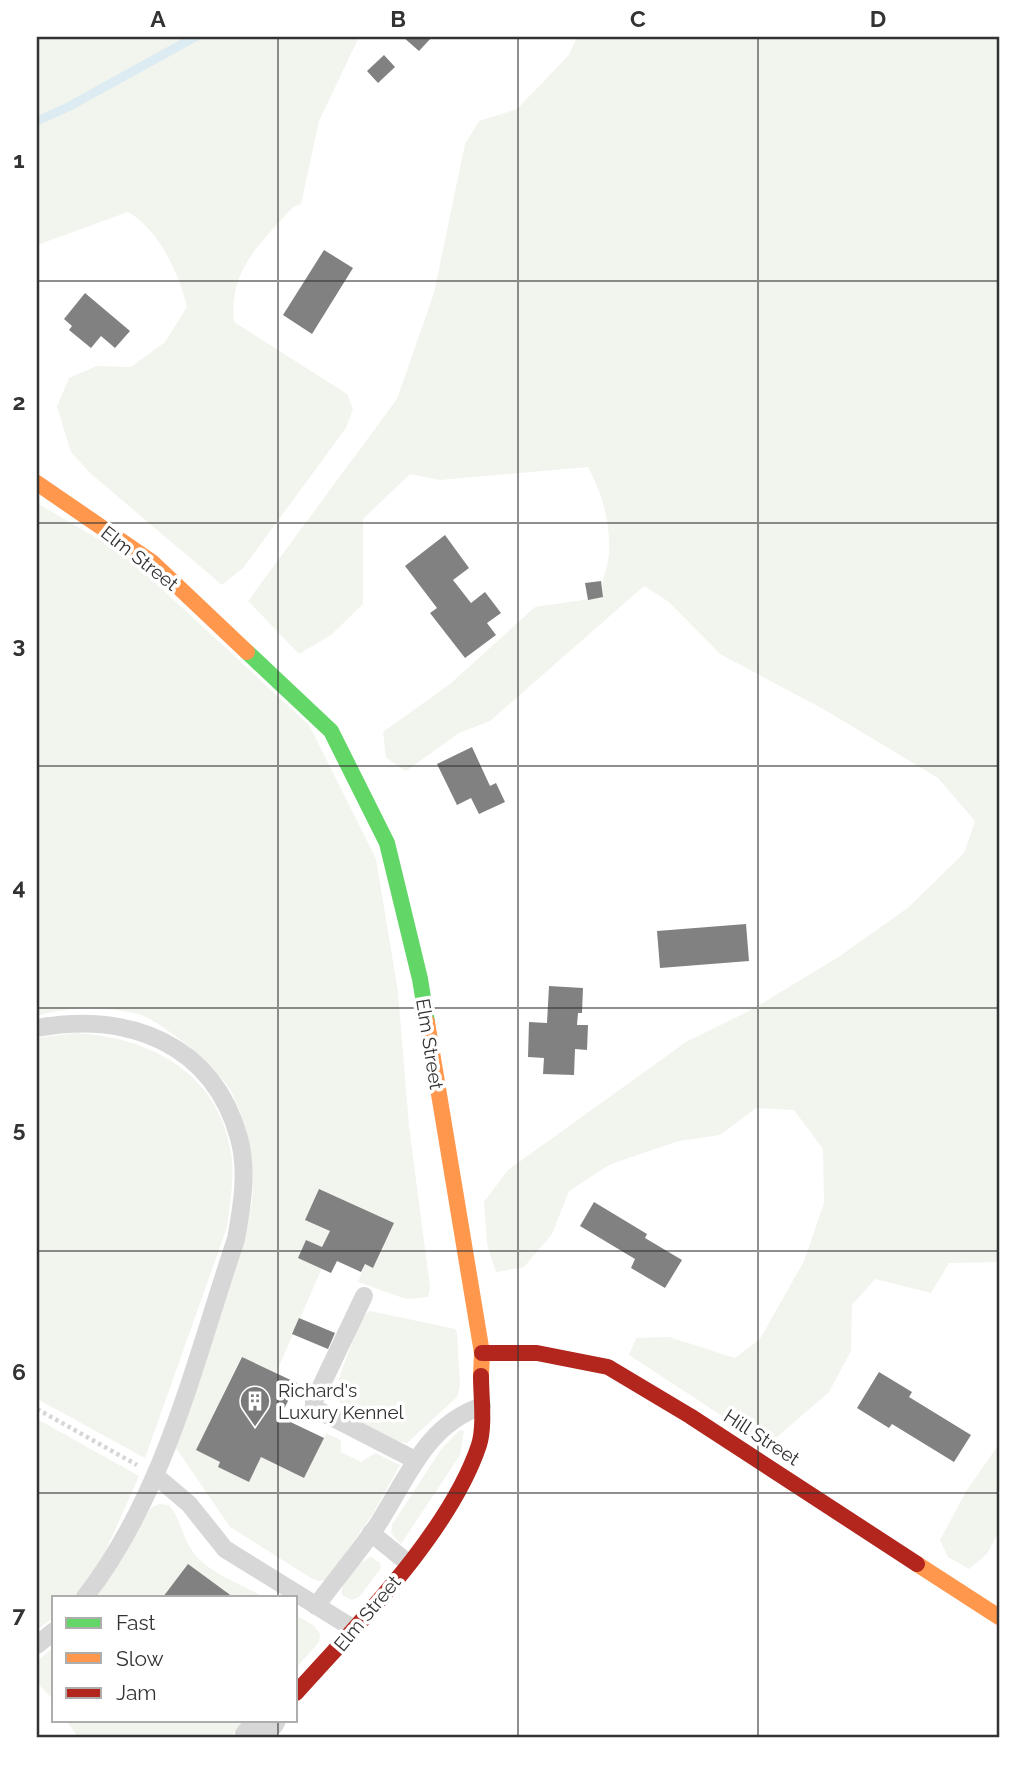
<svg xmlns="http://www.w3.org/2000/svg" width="1036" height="1774" viewBox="0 0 1036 1774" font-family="Raleway,sans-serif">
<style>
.green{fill:#f1f5ed}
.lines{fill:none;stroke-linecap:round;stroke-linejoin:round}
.stream{stroke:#ddebf3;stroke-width:9}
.building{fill:#818181}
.path{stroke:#d6d6d6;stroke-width:4.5;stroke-dasharray:3.5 3.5;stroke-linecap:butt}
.lane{stroke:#d7d7d7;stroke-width:18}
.street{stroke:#d7d7d7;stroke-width:33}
.fast{stroke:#63d668;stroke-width:16}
.slow{stroke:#ff974d;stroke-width:16}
.jam{stroke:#b3261e;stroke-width:16}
.grid{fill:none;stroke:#333;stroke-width:2;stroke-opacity:0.55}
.labels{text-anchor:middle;stroke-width:7;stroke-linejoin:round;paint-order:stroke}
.street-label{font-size:19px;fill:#333;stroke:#fff}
.poi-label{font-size:19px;fill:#333;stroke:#fff;text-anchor:start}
.neatline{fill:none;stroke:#333;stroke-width:2.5}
.grid-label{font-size:23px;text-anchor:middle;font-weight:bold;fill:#333}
</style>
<rect width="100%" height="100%" fill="#fff"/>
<g class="green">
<path d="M37 37H359L319 121 301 204 293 207C261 243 228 270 234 322L347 394 353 409 346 428 243 568 222 585 90 473 71 452 57 407 69 378 97 366 131 367 165 342 187 307C179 273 159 230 128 212L37 245Z"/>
<path d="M577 37H999V1262L949 1263 931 1293 875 1279 852 1305 851 1351 829 1392 777 1437 756 1438 629 1355 636 1338 669 1337 735 1358 760 1339 804 1261 824 1203 823 1149 794 1110 756 1108 720 1135 679 1141 611 1164 569 1191 552 1234 524 1267 496 1272 487 1244 484 1202 508 1170 686 1042 753 1009 840 956 909 907 964 853 975 821 938 778 825 710 720 654 669 602 644 586 490 721 459 733 406 771 386 758 383 732 450 684 535 607 603 597C600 576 608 571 609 553 610 519 603 497 588 467L440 480 410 474 363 519V604L331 635 299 654 248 601 397 399 434 293 465 144 479 121 517 109 569 55Z"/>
<path d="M37 503 124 554 309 725 376 859 398 992 409 1126 430 1287 428 1297 406 1299 358 1282 365 1264 373 1267 393 1223 330 1231 322 1247 306 1240 299 1258 322 1268 276 1373 241 1357 197 1450 220 1462 218 1467 249 1482 261 1457 304 1478 326 1433 341 1440V1452L361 1462 375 1453 400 1465 374 1512 327 1580 319 1581 311 1578 230 1527 174 1445 252 1203C255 1164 249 1129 232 1093 222 1071 161 1020 138 1014 106 1006 69 1006 37 1016Z"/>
<path d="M75 1033C149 1037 218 1072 231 1152 235 1177 230 1202 227 1227L145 1458 37 1399V1038Z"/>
<path d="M370 1311 455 1329 457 1333 460 1385 457 1397 407 1443C395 1442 383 1434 372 1429 328 1408 334 1388 350 1349 355 1336 358 1319 370 1311Z"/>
<path d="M37 1419 139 1476 101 1561 75 1597H54V1617L37 1630Z"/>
<path d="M460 1430 464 1431 460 1455 401 1544 391 1533 392 1525 442 1448Z"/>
<path d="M999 1444V1531L987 1554 969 1569 948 1557 940 1540 967 1490Z"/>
<path d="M159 1504 169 1505C180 1518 182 1535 191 1549 205 1572 241 1584 264 1597H97L151 1508Z"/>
<path d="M371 1557 380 1563 381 1568 359 1597 352 1600 342 1595C339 1583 359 1561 371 1557Z"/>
<path d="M296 1615 314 1626 320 1634 319 1642 296 1668Z"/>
<path d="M54 1647V1700L37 1683V1661Z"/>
<path d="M66 1720H248L230 1737H78Z"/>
</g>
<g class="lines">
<path class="stream" d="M37 121 68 107 195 37"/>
</g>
<g class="building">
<path d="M403 37H432L419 51Z"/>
<path d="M384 55 395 67 378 83 367 71Z"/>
<path d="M324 250 353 268 312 334 283 315Z"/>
<path d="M85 293 130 331 115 348 101 336 91 348 69 330 72 326 64 319Z"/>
<path d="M445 535 469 568 453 580 471 603 485 592 501 613 487 623 496 635 465 658 430 613 437 608 405 566Z"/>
<path d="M601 581 603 597 588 600 585 583Z"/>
<path d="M472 747 490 786 496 783 505 802 479 814 471 798 457 805 437 764Z"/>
<path d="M746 924 749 961 660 968 657 931Z"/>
<path d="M549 986 583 988 582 1013H578L577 1025H588L587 1050 575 1049 574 1075 543 1074 544 1058 528 1057 529 1022 547 1023Z"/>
<path d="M319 1189 394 1223 373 1268 365 1264 361 1272 337 1261 331 1273 298 1258 306 1240 322 1247 330 1231 305 1220Z"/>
<path d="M594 1202 647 1234 645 1238 682 1260 665 1288 631 1268 635 1259 580 1226Z"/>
<path d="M299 1318 335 1333 328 1349 292 1334Z"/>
<path d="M242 1357 297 1383 280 1417 324 1438 304 1478 261 1457 249 1482 218 1467 220 1462 196 1450Z"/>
<path d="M879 1372 912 1392 909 1397 971 1435 954 1462 892 1424 889 1428 857 1408Z"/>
<path d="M188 1564 233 1597H163Z"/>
</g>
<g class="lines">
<g class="path">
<path d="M997 37 999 40"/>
<path d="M37 1409 137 1465"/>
</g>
<g class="lane">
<path d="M37 1028C127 1011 213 1043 239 1138 248 1171 242 1206 236 1239 195 1360 165 1494 85 1597"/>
<path d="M364 1296 314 1401V1408L415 1460"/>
<path d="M156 1476 189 1504 225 1549 354 1629"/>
<path d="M371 1533 408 1563"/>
<path d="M316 1606C336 1579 359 1552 378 1524 408 1477 426 1425 482 1406"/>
<path d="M37 1645 54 1631"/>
</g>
<path class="street" d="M251 1737 269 1720"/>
<path class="fast" d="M247 652 331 731 387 843 420 979 427 1022"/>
<g class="slow">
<path d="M37 483 152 562 247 652"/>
<path d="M427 1022 482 1353 481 1376"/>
<path d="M917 1564 999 1617"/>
</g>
<g class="jam">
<path d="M482 1353H537L608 1367 690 1416 917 1564"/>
<path d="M296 1693C357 1625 450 1532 479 1445 485 1426 481 1397 481 1376"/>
</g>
</g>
<path class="grid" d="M278 37V1597M518 37V1737M758 37V1737M37 281H999M37 523H999M37 766H999M37 1008H999M37 1251H999M37 1493H999M278 1720V1737"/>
<defs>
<g id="building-pin" transform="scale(1.575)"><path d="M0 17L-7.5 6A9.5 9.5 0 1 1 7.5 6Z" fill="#7a7a7a" stroke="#fff"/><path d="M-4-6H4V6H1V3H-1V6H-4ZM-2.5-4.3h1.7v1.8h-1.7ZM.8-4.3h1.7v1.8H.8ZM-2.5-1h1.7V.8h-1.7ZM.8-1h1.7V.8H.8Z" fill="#fff"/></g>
</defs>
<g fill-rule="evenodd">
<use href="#building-pin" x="255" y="1401"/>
</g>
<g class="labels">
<g class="street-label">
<text transform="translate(140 558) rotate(38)" y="7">Elm Street</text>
<text transform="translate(430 1044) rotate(81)" y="7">Elm Street</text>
<text transform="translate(762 1437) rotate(33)" y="7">Hill Street</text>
<text transform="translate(367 1613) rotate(-50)" y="7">Elm Street</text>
</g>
<g class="poi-label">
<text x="278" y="1397">Richard's<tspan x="278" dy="22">Luxury Kennel</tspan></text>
</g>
</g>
<rect width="1036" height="1774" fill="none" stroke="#ffffff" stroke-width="77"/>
<rect x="52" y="1596" width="245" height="126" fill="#ffffff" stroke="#adadad" stroke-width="2"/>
<rect x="66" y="1618" width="35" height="10" fill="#63d668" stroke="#adadad" stroke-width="2"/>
<text x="116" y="1630" font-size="21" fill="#333333">Fast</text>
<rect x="66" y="1653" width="35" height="10" fill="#ff974d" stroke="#adadad" stroke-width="2"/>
<text x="116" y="1666" font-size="21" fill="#333333">Slow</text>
<rect x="66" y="1688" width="35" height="10" fill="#b3261e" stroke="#adadad" stroke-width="2"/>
<text x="116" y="1700" font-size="21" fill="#333333">Jam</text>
<rect x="38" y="38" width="960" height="1698" class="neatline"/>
<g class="grid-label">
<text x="158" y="27">A</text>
<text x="398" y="27">B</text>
<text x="638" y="27">C</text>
<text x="878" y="27">D</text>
<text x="19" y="168">1</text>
<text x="19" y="410">2</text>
<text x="19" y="653">3</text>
<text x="19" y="895">4</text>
<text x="19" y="1137">5</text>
<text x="19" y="1380">6</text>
<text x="19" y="1622">7</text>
</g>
</svg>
